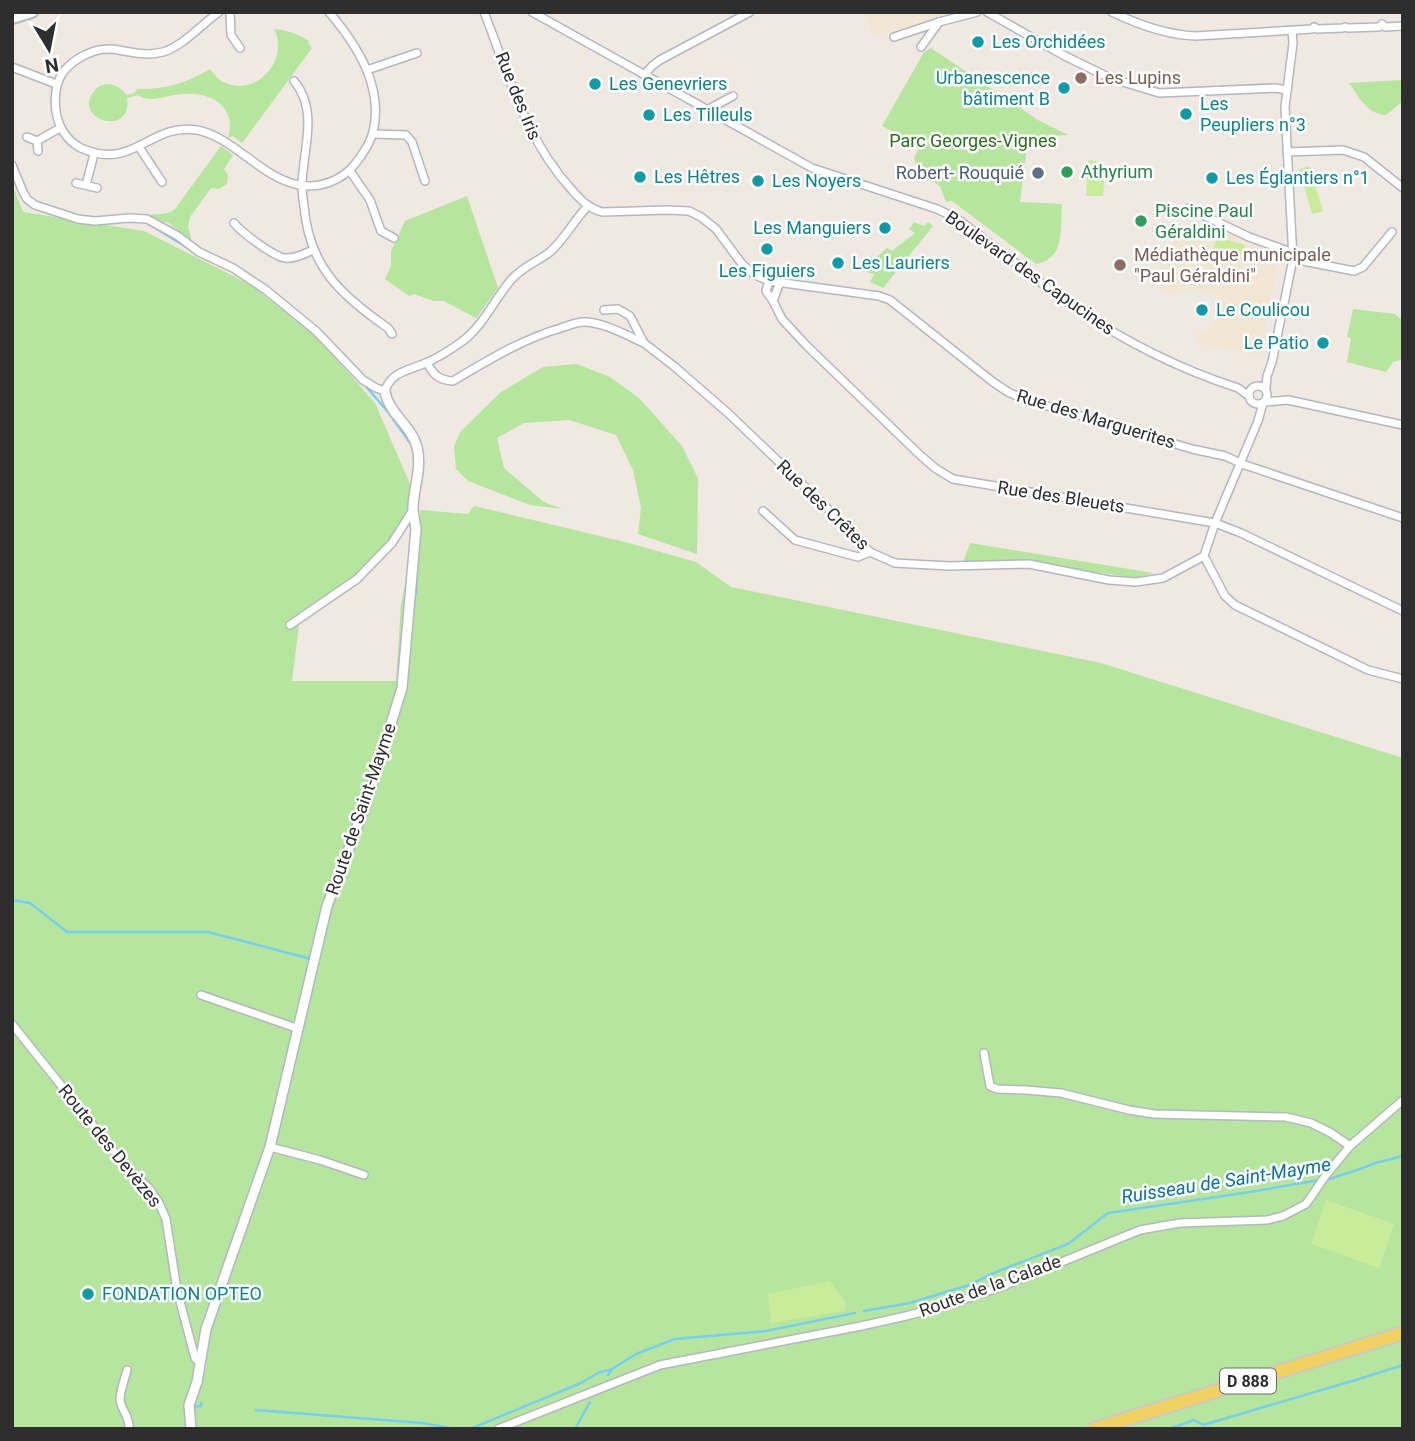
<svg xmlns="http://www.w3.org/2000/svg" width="1415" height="1441" viewBox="0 0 1415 1441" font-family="Roboto,sans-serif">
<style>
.education{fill:#f0e6d1}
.green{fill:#b6e59e}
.pitch{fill:#c9ec9a}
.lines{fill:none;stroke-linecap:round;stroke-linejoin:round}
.stream{stroke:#75cff0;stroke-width:2.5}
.minor-casing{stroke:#b4b7c1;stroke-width:10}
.tertiary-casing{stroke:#b4b7c1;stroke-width:12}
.secondary-casing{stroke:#b4b7c1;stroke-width:14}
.primary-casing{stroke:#c9c9c9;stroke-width:16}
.minor{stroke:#fff;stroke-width:7}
.tertiary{stroke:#fff;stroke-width:9}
.secondary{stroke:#fff;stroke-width:10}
.primary{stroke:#f2d163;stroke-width:12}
.culture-dot{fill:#0f9aa8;stroke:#fff;stroke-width:2.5}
.education-dot{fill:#8d6e63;stroke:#fff;stroke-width:2.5}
.leisure-dot{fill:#2e9e5b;stroke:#fff;stroke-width:2.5}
.service-dot{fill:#5c6f8a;stroke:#fff;stroke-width:2.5}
.labels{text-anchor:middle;stroke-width:5;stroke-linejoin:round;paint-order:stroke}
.shield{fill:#fff;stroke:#6d6d6d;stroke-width:2}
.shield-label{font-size:16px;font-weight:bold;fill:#2e2e2e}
.culture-label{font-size:18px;fill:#0d838f;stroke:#fff;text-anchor:start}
.education-label{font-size:18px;fill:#785e54;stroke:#fff;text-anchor:start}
.street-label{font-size:18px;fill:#2e2e2e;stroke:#fff}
.park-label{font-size:18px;fill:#2c6e1b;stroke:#fff}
.leisure-label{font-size:18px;fill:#27864d;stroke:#fff;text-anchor:start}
.service-label{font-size:18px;fill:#4e5e75;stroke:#fff;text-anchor:end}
.water-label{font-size:19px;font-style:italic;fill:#0d6fa3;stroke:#fff}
</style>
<rect width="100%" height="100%" fill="#efe9e1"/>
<g class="education">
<path d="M865 12H960L872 36Z"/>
<path d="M1187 224 1206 235 1211 225 1266 249 1264 258 1278 263 1261 355 1196 343 1198 332 1206 334 1207 328H1212L1216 322 1221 296 1180 290 1176 293 1160 291 1163 271 1158 267 1181 227Z"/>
</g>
<g class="green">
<path d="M274 29C287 30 298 34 309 41L308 43 312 48 242 143 233 136 228 138C231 128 231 120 226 111 216 94 192 92 175 95 161 97 151 103 138 95L127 98C133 139 71 119 94 91 104 79 119 85 127 95L134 93 137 89C164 90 187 83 210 69 214 74 219 81 226 83 258 97 290 58 274 29Z"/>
<path d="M931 48 1038 120 1068 135 1028 137 1020 202 1062 204C1060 229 1066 258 1036 264L952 201 946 202 940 186 919 173 914 158 920 146 882 126 924 52Z"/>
<path d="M1403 80V101L1386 115C1367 114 1359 97 1349 83Z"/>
<path d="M221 146 233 155 224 169 228 175 227 184 219 189 211 188 190 217 188 227 192 241 169 223 147 216C157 212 164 217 175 209Z"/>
<path d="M12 184 23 212 144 231 251 285 317 337 375 403 417 500 359 584 299 625 292 681H396L401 604 421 510 468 514 474 506 629 543 696 562 731 587 1101 663 1403 758V1429H12Z"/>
<path d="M467 196 498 288 476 318 444 301H434L414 294 409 296 385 279 391 266V251L405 221Z"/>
<path d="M914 222 924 226 928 222 933 226 883 288 870 282 874 274 861 271 887 248 892 251 915 233 909 229Z"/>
<path d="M1353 309 1395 314 1403 321V355L1401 360 1393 362 1386 372 1347 362 1351 338 1347 337Z"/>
<path d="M577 364 610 377 639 398 682 446 698 478 697 554 638 534 641 508 633 470 616 435 569 420 524 423 497 438 504 468 544 502 562 509 530 505 468 481 456 469 454 446 461 431 501 392 543 367Z"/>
<path d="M970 543 1154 573 1137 578 1016 561 963 562Z"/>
</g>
<g class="pitch">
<path d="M1088 160 1096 161 1105 170 1103 196H1086Z"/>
<path d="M1309 166 1323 211 1312 214 1299 169Z"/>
<path d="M1217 237 1245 245 1240 261 1212 253Z"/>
<path d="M1326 1200 1394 1224 1379 1268 1311 1244Z"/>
<path d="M830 1281 846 1303 845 1311 771 1323 768 1294Z"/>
</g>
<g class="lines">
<g class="stream">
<path d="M149 224 191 250"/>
<path d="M363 383 389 413 413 447"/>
<path d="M420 487 423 471"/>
<path d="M416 594 417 562"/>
<path d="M12 900 30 903 67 932H208L311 959"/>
<path d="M1326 1180 1363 1168 1375 1163 1403 1156"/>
<path d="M864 1311 910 1303 969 1285 996 1272 1068 1244 1108 1213 1250 1192 1319 1180"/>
<path d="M608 1375 612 1369 636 1354 675 1339 766 1331 855 1313"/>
<path d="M193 1407 201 1406V1403"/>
<path d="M256 1410 422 1423 455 1429"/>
<path d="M470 1429 581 1383 598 1373 612 1369"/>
<path d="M575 1429 590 1402"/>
<path d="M1169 1429 1194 1420 1203 1425 1359 1379 1403 1365"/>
</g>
<g class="minor-casing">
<g id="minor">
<path d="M219 12C202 24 183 46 163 52 144 57 129 51 111 49 94 48 75 58 64 71 55 83 54 96 56 111 58 127 67 141 81 148 133 172 150 122 197 130 234 137 261 178 299 185 319 189 343 180 355 164 363 154 370 144 373 132 384 87 357 45 329 12"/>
<path d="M230 12 231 35 240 48"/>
<path d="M484 12C509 75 525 139 572 190 581 200 588 208 602 212L667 210 689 211 701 217 716 229 742 264 755 275 769 281 879 296 890 300 993 382 1008 392 1021 398 1192 449 1225 456 1245 465 1403 518"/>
<path d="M532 12 812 168 937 209 956 218C995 246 1032 277 1071 305 1122 340 1179 369 1238 388L1249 396"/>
<path d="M987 12 1063 55 1110 78 1159 93 1275 88 1287 90"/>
<path d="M1112 12C1139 25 1166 35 1196 36L1312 29 1314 27 1317 29 1343 28 1345 27 1348 28 1379 27 1382 24 1385 27 1403 26"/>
<path d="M894 37 939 22 977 12"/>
<path d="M921 47 939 22"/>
<path d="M12 67 56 84"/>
<path d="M367 70 417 53"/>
<path d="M644 75 652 66 660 60 750 12"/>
<path d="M294 81C319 110 303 150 302 184 302 191 303 199 304 206 309 266 340 295 388 328L392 334"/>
<path d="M707 110 733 96"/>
<path d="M373 134 406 135 412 142 425 181"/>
<path d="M27 137 37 141"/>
<path d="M139 147 162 182"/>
<path d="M38 151 37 141 60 128"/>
<path d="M1287 152 1343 150 1364 157 1403 188"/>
<path d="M12 165 23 192 27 199 35 205 78 219 95 221 129 218 147 219 178 236 199 252 233 268 266 290 316 331 363 380 376 388 385 391C391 371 411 370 428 362 439 357 450 350 460 343 483 327 493 301 511 280 522 267 537 262 550 252 565 239 574 220 588 206"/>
<path d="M350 171 370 200 381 231 394 238"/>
<path d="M76 183 97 188"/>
<path d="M86 185 94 154"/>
<path d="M1188 208 1249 237 1288 251 1293 259 1354 271 1363 267 1392 232"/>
<path d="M234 223C242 233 273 256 285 258 295 259 304 254 313 250"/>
<path d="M769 281 766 291 773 301 780 282"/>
<path d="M773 301 782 319 806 345 920 455 935 468 953 479 1215 523 1241 533 1403 611"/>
<path d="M604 310 618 309 630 316 644 343 675 367 729 414 850 530 870 552 895 563 949 566 1029 564 1109 580 1136 582 1163 578 1204 556"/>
<path d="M427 363C434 375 438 380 453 381 487 361 522 339 561 328 569 325 578 321 587 322 607 324 626 335 644 343"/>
<circle cx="1258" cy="395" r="9"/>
<path d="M1266 388 1267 376 1272 362 1293 259 1285 107 1293 43 1292 31"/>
<path d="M1265 402 1288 400 1403 425"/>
<path d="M763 511 795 540 858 557 870 552"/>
<path d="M1204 556 1225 596 1235 605 1368 670 1403 679"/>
<path d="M1204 556 1215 523 1258 421 1263 403"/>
<path d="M290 625 357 579 392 543 413 510"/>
<path d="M201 995 299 1029"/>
<path d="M12 1024 128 1169 149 1188 159 1203 166 1219 177 1290 195 1358 199 1362"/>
<path d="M984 1053 990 1086 997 1089 1026 1090 1061 1093 1129 1110 1154 1114 1286 1117 1311 1123 1331 1133 1350 1146"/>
<path d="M270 1147 320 1160 364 1175"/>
<path d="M127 1370C125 1378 120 1391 120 1400 121 1410 130 1416 129 1429"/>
<path d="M498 1429 660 1365 861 1326 906 1316 951 1304 1003 1286 1140 1230 1180 1223 1267 1220 1283 1216 1306 1204 1326 1175 1350 1146 1403 1100"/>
</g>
</g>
<g class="tertiary-casing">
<path id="tertiary" d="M191 1429 189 1405 197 1382 206 1329 270 1147 327 906 367 801 402 688 416 529C415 521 413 514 413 507 414 486 422 468 417 447 412 426 388 413 385 391"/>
</g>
<g class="secondary-casing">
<path id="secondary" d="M12 18 32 12"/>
</g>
<g class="primary-casing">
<path id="primary" d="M1094 1429 1403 1333"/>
</g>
<use href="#minor" class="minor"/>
<use href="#tertiary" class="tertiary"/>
<use href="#secondary" class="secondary"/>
<use href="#primary" class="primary"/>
</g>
<g class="culture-dot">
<circle cx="978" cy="42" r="7"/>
<circle cx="595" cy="84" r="7"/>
<circle cx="1064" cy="88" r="7"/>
<circle cx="1186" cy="114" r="7"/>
<circle cx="649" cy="115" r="7"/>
<circle cx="640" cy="177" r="7"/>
<circle cx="1212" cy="178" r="7"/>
<circle cx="758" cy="181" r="7"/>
<circle cx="885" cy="228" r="7"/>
<circle cx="767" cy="249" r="7"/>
<circle cx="838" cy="263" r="7"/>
<circle cx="1202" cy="310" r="7"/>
<circle cx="1323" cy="343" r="7"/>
<circle cx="88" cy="1294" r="7"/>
</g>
<g class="education-dot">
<circle cx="1081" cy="78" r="7"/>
<circle cx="1120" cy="265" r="7"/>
</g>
<g class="leisure-dot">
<circle cx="1067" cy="172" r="7"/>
<circle cx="1141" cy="221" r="7"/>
</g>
<circle class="service-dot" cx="1038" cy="173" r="7"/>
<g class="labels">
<rect class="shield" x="1220" y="1368.5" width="56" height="25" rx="5"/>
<g class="shield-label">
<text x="1248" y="1387">D 888</text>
</g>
<g class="culture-label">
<text x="992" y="48">Les Orchidées</text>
<text x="1050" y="84" text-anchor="end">Urbanescence<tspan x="1050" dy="21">bâtiment B</tspan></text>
<text x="609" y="90">Les Genevriers</text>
<text x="1200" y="110">Les<tspan x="1200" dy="21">Peupliers n°3</tspan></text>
<text x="663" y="121">Les Tilleuls</text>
<text x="654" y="183">Les Hêtres</text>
<text x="1226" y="184">Les Églantiers n°1</text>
<text x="772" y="187">Les Noyers</text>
<text x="871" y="234" text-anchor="end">Les Manguiers</text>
<text x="852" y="269">Les Lauriers</text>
<text x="767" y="277" text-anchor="middle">Les Figuiers</text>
<text x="1216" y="316">Le Coulicou</text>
<text x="1309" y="349" text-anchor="end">Le Patio</text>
<text x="102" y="1300">FONDATION OPTEO</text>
</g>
<g class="education-label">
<text x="1095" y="84">Les Lupins</text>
<text x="1134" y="261">Médiathèque municipale<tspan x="1134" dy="21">"Paul Géraldini"</tspan></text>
</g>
<g class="street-label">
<text transform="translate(518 96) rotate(68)" y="6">Rue des Iris</text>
<text transform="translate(1030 273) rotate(35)" y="6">Boulevard des Capucines</text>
<text transform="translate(1096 419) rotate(17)" y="6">Rue des Marguerites</text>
<text transform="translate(1061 497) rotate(9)" y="6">Rue des Bleuets</text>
<text transform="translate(823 505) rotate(44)" y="6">Rue des Crêtes</text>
<text transform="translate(361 809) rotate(-71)" y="6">Route de Saint-Mayme</text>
<text transform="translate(110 1146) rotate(51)" y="6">Route des Devèzes</text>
<text transform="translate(990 1286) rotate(-20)" y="6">Route de la Calade</text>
</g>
<g class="park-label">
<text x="973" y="147">Parc Georges-Vignes</text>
</g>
<g class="leisure-label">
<text x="1081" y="178">Athyrium</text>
<text x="1155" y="217">Piscine Paul<tspan x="1155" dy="21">Géraldini</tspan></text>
</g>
<g class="service-label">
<text x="1024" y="179">Robert- Rouquié</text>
</g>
<g class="water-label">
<text transform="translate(1226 1180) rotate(-9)" y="7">Ruisseau de Saint-Mayme</text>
</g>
</g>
<rect width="1415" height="1441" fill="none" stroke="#2e2e2e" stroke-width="28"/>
<g transform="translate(49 49) rotate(170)" stroke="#ffffff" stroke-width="5" paint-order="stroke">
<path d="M0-5L12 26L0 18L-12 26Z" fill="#2e2e2e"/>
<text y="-10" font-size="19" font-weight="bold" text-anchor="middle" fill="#2e2e2e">N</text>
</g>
</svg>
